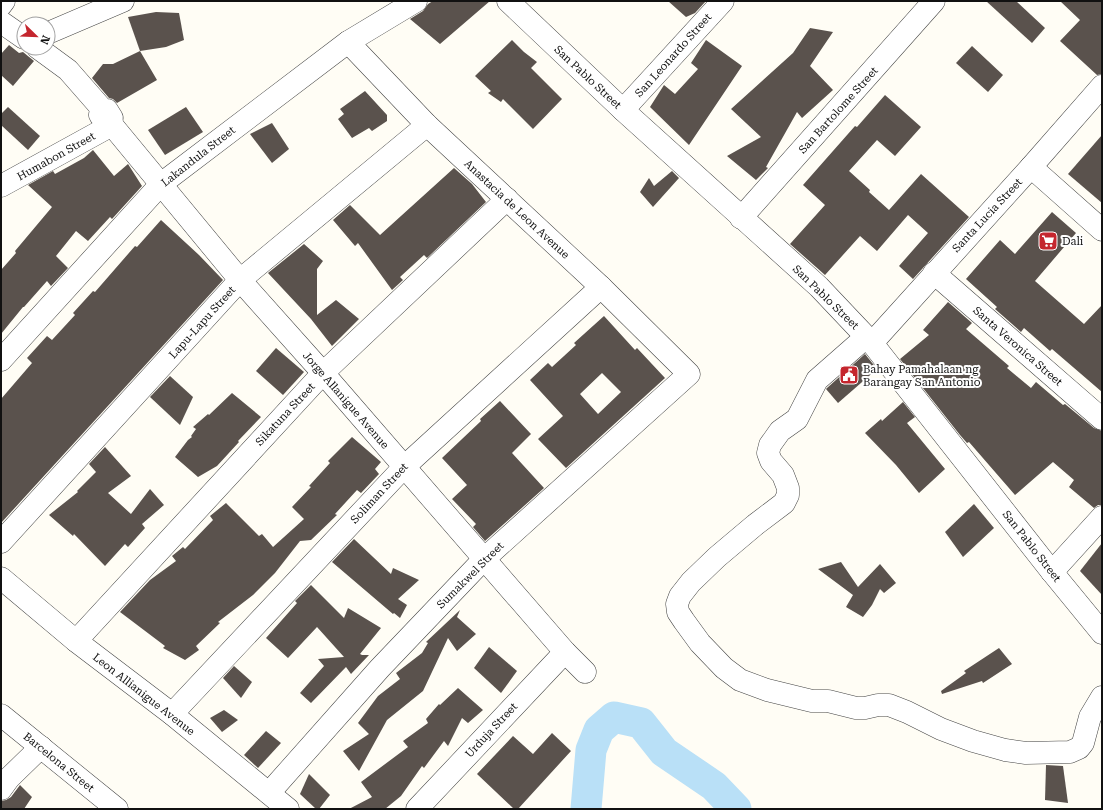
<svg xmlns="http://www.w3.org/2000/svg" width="1103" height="810" viewBox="0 0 1103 810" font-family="'Roboto Serif',serif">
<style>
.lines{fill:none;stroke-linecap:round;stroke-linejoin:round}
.river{stroke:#b9e0f7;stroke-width:31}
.building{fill:#5a524d;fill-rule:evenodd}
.minor-casing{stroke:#444;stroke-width:23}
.minor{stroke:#fff;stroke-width:22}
.labels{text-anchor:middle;stroke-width:4;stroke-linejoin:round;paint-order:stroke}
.street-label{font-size:11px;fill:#111;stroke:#fff}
.poi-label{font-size:11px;fill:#111;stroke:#fff;text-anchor:start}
</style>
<rect width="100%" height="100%" fill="#fffdf5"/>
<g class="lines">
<path class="river" d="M586 809 591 750 599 730 614 717 641 723 664 752 714 786 736 809"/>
</g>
<g class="building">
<path d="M433 1H490L440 44 410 19 423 11 428 4Z"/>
<path d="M668 1H706L695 13 686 17Z"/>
<path d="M986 1H1016L1045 28 1032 43Z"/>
<path d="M1060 1H1102V74L1097 75 1060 41 1080 20Z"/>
<path d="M156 12 179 13 184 40 166 47 140 51 128 17Z"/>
<path d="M810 28 833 32 810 66 833 90 802 118 797 112 766 167 768 168 756 180 727 156 761 137 731 109 793 53Z"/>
<path d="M512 40 524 52 537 62 531 68 562 99 533 129 503 99 501 102 488 93 491 91 475 76Z"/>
<path d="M706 40 742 66 689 145 650 107 664 85 675 94 698 69 691 63Z"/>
<path d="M9 45 19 53 23 52 34 61 13 86 1 75V54Z"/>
<path d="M972 46 1003 75 988 92 956 63Z"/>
<path d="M140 51 157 80 117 103 113 99 109 98 92 78 103 64H113Z"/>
<path d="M365 91 387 115V121L372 131 369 128 352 138 338 119 344 114 340 109Z"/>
<path d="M885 95 921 127 895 156 877 140 849 171 870 190 869 192 889 210 921 174 969 217 913 279 899 266 928 233 908 215 877 251 860 236 825 275 790 244 825 205 803 185 855 126 857 127Z"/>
<path d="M8 107 40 136 28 150 1 125V114Z"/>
<path d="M186 107 203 132 165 155 148 130Z"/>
<path d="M272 123 289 149 272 163 250 134Z"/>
<path d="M1102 135V203L1068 174Z"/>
<path d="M93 150 114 176 128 164 142 186 112 219 110 217 88 241 76 231 56 256 68 268 51 286 47 281 24 307H23L1 334V270L16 253 15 251 52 207 28 185 53 171 55 174 84 158Z"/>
<path d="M454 168 472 184 486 202 427 258 424 255 400 277 403 280 392 290 358 243 355 246 333 220 350 205 380 235Z"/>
<path d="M672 171 679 178 653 207 640 192 649 178 654 186Z"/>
<path d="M1052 212 1076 233 1035 281 1084 324 1102 305V392L1052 349 1050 351 1024 328 1021 332 995 309 997 307 966 279 1000 240 1015 254Z"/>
<path d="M161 220 199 255 223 280 1 523V399L32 363 27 358 47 336 52 340 75 315 73 313 93 291 95 292 135 246 137 247Z"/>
<path d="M304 244 323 261 317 269V315L336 300 359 319 332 346 311 319 268 273Z"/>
<path d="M948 302 972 323 966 329 1009 366 1007 368 1031 388 1036 382 1063 405 1065 404 1094 428 1102 431V505H1098L1094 508 1069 487 1074 480 1053 462 1015 495 969 442 967 443 960 435 900 359 929 335 923 330Z"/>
<path d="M604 316 635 350 637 348 665 378 566 468 538 439 563 416 530 380 548 363 552 367 576 345 574 343ZM602 373 621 392 598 414 580 394Z"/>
<path d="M276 348 304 372 283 395 256 371Z"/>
<path d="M865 354 877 369 838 403 826 389 827 388Z"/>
<path d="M170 376 193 397 180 425 150 397Z"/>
<path d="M232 393 261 417 238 441 239 442 217 466 198 477 175 457 188 440 192 437 191 436 196 429 193 427 208 414 209 415Z"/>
<path d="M500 401 531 434 512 453 544 488 485 541 473 527 476 524 452 499 467 485 442 458 481 421 480 419Z"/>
<path d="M903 402 915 417 907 423 945 469 919 493 896 465 865 433 881 419 882 421Z"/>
<path d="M352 437 381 462 375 469 379 474 361 493 357 490 335 514 337 515 311 540 300 541 275 573 253 595 218 622 220 623 196 646 199 650 185 660 163 648 165 646 120 612 150 580 176 561 172 556 183 547 185 549 213 520 210 516 226 503 259 536 262 534 273 547 304 519 292 507 311 487 309 486 330 463 328 461Z"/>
<path d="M105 447 131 476 108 493 131 514 150 489 164 505 142 524 145 528 128 547 125 544 105 566 74 534 73 536 49 515 78 492 77 491 96 472 89 464Z"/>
<path d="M974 504 994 528 963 557 945 532Z"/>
<path d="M354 539 391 574 393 568 419 580 398 599 407 605 400 618 394 613 393 614 332 562Z"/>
<path d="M1102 543V595L1080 571Z"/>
<path d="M841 562 858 587 880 564 896 583 884 593 880 589 872 605 863 617 846 607 853 595 818 569Z"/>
<path d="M311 585 344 618 348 608 381 628 360 654 362 655H369L351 674 346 667 311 703 300 693 324 666 318 659 344 657 317 627 288 658 266 638 297 603 295 601Z"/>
<path d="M460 610 457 617 476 634 457 651 448 638 423 691 387 720 359 771 343 751 369 734 358 723 378 696 400 679 396 673 422 653 428 643 426 642Z"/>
<path d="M489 647 517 671 501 693 474 668Z"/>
<path d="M999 648 1012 664 983 683 982 681 942 694 941 691 966 673 964 671Z"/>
<path d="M234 666 252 682 241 698 223 678Z"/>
<path d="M458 688 483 710 468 723 462 718 448 746 444 741 424 768 422 766 401 796 385 809H349L372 797 361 782 408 747 403 741 428 723 426 719 439 704 440 705Z"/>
<path d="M224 710 238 720 222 732 210 718Z"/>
<path d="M266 731 281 743 258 768 244 755Z"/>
<path d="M552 733 571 751 518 809H514L477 774 513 736 533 754Z"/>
<path d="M1046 765 1063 766 1068 803 1045 800Z"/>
<path d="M309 774 330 795 319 809H316L300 794Z"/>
<path d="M20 785 32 797 24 809H1V801L6 800 11 797Z"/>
</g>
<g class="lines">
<g class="minor-casing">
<g id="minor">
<path d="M508 1 623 110 819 287 872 343 1052 572 1102 633"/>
<path d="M1 5 4 1"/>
<path d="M1 22 24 38"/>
<path d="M48 33 123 1"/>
<path d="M38 48 68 70 103 110H107L112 118"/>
<path d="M103 110 100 115 106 123 112 125 240 280 323 373 565 652 585 672"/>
<path d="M623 110 723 1"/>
<path d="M1031 167 1102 230"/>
<path d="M1 186 112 125"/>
<path d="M741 218 934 1"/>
<path d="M934 273 1102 419"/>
<path d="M866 337 817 380 797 419 780 431 770 445 768 453 771 461 783 475 788 488V495L784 503 755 525 717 557 691 582 680 596 677 604 678 612 684 621 700 643 724 668 740 680 767 690 812 701H828L856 708H865L878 705H889L907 712 941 729 973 741 1005 750 1026 753 1070 752 1079 748 1083 743 1090 717 1102 697"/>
<path d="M872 343 1031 167 1102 86"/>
<path d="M1 360 161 184 348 42 416 1"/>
<path d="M1 542 240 280 427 125"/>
<path d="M1052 572 1102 517"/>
<path d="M1 578 76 641 172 714 288 809"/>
<path d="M76 641 323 373 507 199"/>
<path d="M172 714 404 467 601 287"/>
<path d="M1 715 117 809"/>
<path d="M1 789 9 778 41 747"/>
<path d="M269 793 380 668 484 559 689 374 601 287 427 125 348 42"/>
<path d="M417 809 565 652"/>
</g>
</g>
<use href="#minor" class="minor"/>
</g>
<defs>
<g id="supermarket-square" transform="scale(1)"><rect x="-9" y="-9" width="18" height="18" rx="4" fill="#c4262e" stroke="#fff"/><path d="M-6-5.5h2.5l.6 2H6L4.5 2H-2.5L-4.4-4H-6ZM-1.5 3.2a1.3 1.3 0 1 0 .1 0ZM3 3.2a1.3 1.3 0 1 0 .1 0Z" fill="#fff"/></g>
<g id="civic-square" transform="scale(1)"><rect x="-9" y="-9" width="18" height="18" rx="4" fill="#c4262e" stroke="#fff"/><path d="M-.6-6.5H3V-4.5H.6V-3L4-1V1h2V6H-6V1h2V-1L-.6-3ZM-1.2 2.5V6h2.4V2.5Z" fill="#fff"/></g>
</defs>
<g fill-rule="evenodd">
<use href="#supermarket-square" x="1048" y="241"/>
<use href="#civic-square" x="849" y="375"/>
</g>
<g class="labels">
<g class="street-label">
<text transform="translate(673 55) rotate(-48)" y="4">San Leonardo Street</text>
<text transform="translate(588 77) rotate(43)" y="4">San Pablo Street</text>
<text transform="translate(838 110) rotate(-48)" y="4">San Bartolome Street</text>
<text transform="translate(56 156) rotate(-29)" y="4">Humabon Street</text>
<text transform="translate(198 156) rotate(-38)" y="4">Lakandula Street</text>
<text transform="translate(517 209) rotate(43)" y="4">Anastacia de Leon Avenue</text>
<text transform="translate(987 215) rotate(-47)" y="4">Santa Lucia Street</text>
<text transform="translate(826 297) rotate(44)" y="4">San Pablo Street</text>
<text transform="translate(202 322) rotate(-48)" y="4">Lapu-Lapu Street</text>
<text transform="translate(1018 346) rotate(41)" y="4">Santa Veronica Street</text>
<text transform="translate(346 400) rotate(49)" y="4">Jorge Allanigue Avenue</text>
<text transform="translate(285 414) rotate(-47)" y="4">Sikatuna Street</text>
<text transform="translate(379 493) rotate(-47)" y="4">Soliman Street</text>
<text transform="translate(1032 546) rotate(52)" y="4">San Pablo Street</text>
<text transform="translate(470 575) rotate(-45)" y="4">Sumakwel Street</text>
<text transform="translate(144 694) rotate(38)" y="4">Leon Allianigue Avenue</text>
<text transform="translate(491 730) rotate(-47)" y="4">Urduja Street</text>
<text transform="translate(59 762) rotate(39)" y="4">Barcelona Street</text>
</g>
<g class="poi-label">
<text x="1062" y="245">Dali</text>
<text x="863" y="373">Bahay Pamahalaan ng<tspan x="863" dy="13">Barangay San Antonio</tspan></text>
</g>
</g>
<rect width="1103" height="810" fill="none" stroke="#111111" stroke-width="4"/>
<g transform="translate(36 36) rotate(113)"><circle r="19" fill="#ffffff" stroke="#a0a0a0"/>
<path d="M0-3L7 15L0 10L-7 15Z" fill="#c4262e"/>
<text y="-6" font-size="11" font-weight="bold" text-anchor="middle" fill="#111111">N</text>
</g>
</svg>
